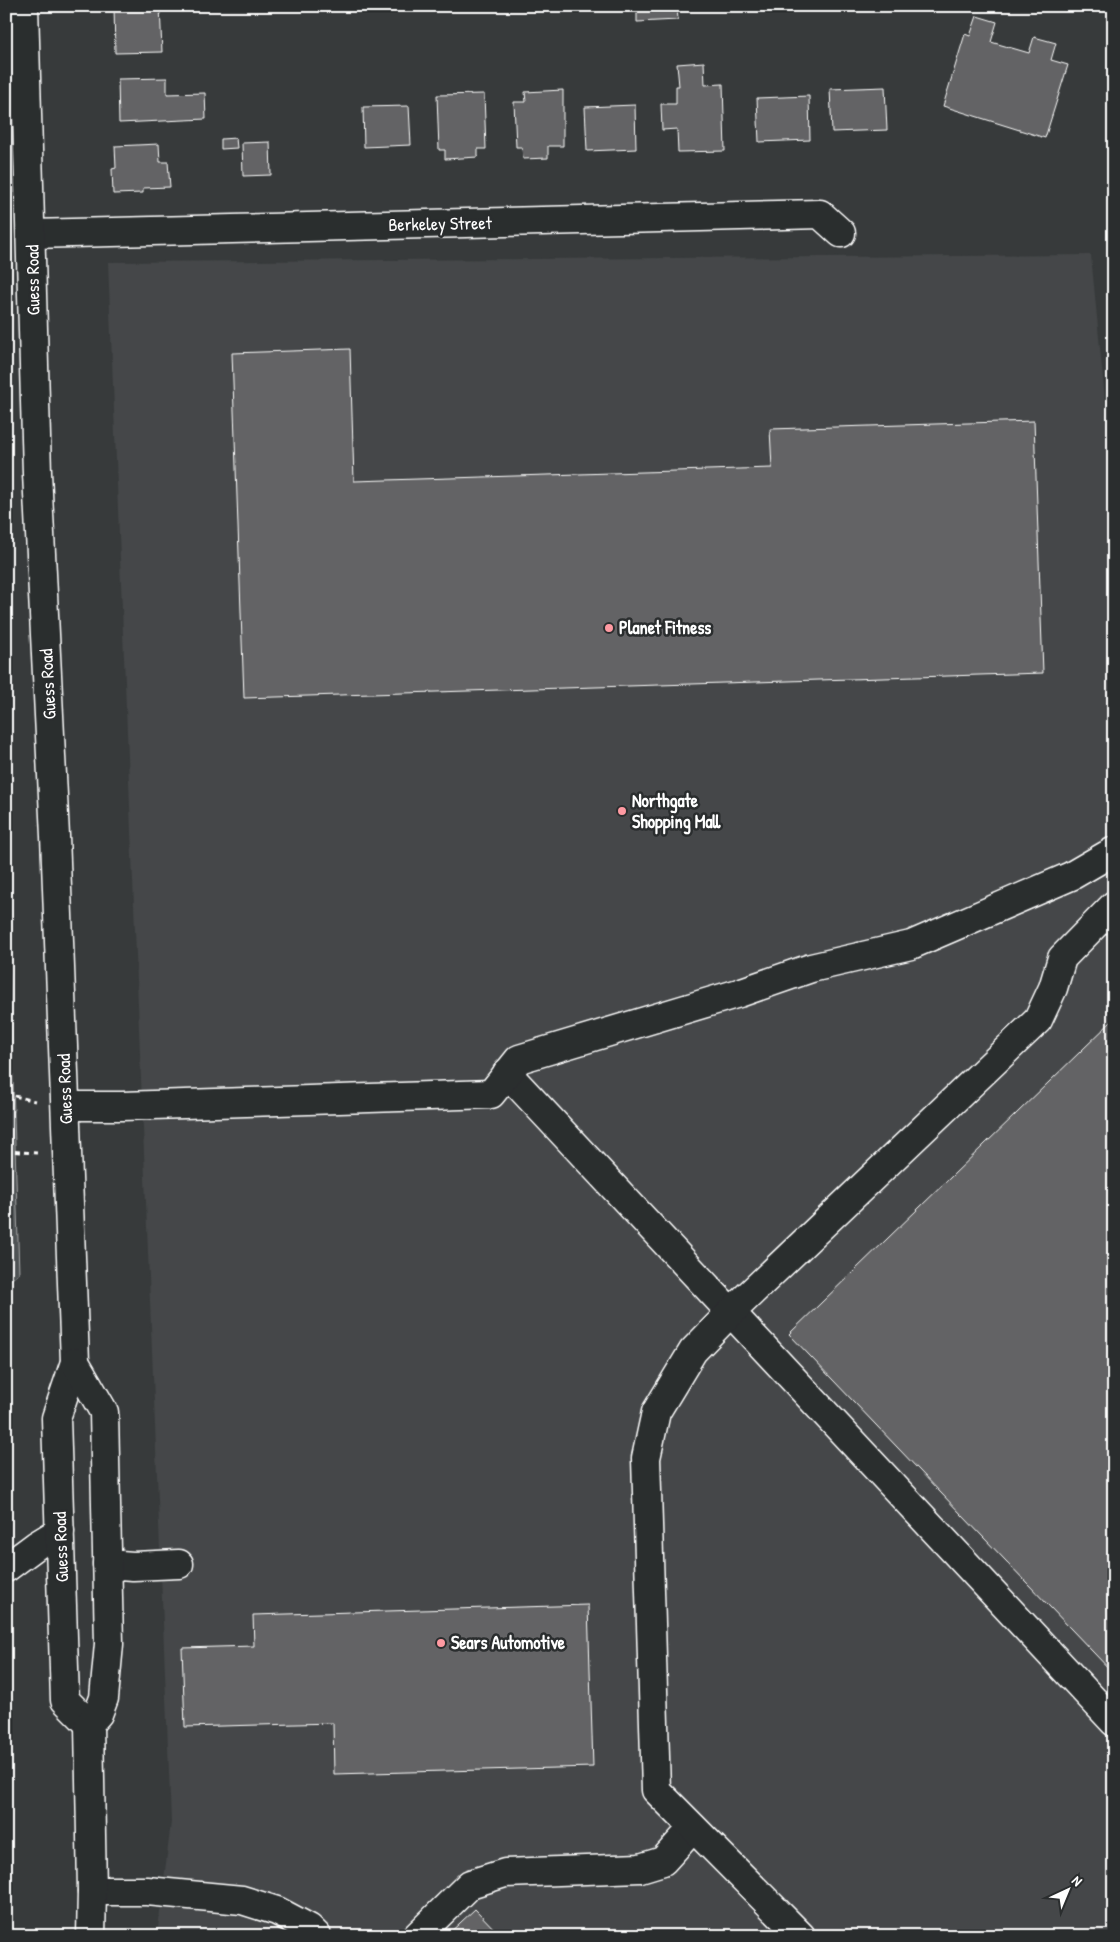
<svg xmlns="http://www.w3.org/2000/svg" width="1120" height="1942" viewBox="0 0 1120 1942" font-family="'Patrick Hand',sans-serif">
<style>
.built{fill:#444748}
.green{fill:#505354;stroke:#a8a9aa}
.building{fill:#636465;stroke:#fff}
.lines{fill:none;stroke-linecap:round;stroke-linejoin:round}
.minor-casing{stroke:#fff;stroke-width:31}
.major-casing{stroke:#fff;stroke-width:31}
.path{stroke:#fff;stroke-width:3;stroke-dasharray:5 4;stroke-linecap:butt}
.minor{stroke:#2a2d2e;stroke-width:28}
.major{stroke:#2a2d2e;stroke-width:28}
.poi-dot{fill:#ff9aa2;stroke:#2a2d2e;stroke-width:2}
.labels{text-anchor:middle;stroke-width:5;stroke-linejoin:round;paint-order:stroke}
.street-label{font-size:18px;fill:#fff;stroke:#2a2d2e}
.poi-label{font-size:18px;font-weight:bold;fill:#fff;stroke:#2a2d2e;text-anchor:start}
</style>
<rect width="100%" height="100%" fill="#373a3b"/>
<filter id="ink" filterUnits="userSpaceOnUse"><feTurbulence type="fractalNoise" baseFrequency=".02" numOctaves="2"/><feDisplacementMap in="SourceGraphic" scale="10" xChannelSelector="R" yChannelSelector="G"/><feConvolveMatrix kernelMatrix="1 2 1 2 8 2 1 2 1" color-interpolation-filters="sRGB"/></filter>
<g filter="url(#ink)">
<path class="built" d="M1091 255 1114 492V1936H157L171 1822 108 262Z"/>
<path class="green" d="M6 860 19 1273 6 1284Z"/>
<g class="building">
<path d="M114 6H160L162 52 115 53Z"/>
<path d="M637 6H677L678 20 637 22Z"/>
<path d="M977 16 997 22 991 42 1029 53 1034 37 1056 43 1051 60 1068 65 1045 138 943 106 965 34 970 36Z"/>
<path d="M704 62 705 85 723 84 725 151 678 152 677 129 662 130 661 104H676V86H679L677 64Z"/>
<path d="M167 78V94L205 93 206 119 119 123 118 79Z"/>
<path d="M885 87 887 130 832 132 830 89Z"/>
<path d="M563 90V146H548V158L523 159 522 147H516L514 102H526L525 92Z"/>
<path d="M484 94 486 149H478V157L445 159V150H439L437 95Z"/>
<path d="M809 96 810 140 759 142 757 98Z"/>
<path d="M635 105 636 149 587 151 585 107Z"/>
<path d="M409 106 411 145 364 147 363 107Z"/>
<path d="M236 138 237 148 221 149V139Z"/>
<path d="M270 142 271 175 243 176 242 143Z"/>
<path d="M159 144 160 162H168L170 187 143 188V193L113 194 112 169 116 168 115 146Z"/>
<path d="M350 349 354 481 772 468 770 429 1034 421 1043 673 244 698 232 353Z"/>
<path d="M1114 1019V1674L789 1334Z"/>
<path d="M588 1605 593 1767 334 1774 333 1723 185 1727 182 1648 254 1646 253 1615Z"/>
<path d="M475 1909 501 1936H446Z"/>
</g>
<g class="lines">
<g class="minor-casing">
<g id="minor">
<path d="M32 234 820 214 841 233"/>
<path d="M507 1073 1114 1722"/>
<path d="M66 1106H122L491 1094 519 1059 739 993 811 968 911 945 1071 876 1114 851"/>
<path d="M107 1564 133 1566 179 1564"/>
<path d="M6 1568 37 1545 60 1531"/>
<path d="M92 1891H147L242 1900 277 1911 309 1928 317 1936"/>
<path d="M417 1936 470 1884 505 1873 640 1868 663 1861 693 1828"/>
<path d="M801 1936 656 1790 646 1458 656 1412 693 1351 731 1312 1038 1020 1053 988 1062 958 1114 905"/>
</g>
</g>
<g class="major-casing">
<g id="major">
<path d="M24 6 37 473 55 836 75 1362 56 1418 65 1700 89 1724"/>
<path d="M75 1362 104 1412 109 1644 104 1698 98 1714 89 1724 92 1891 91 1936"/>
</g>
</g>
<g class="path">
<path d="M6 637H15"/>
<path d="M6 1094 35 1101"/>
<path d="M6 1151 37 1153"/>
</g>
<use href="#minor" class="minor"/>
<use href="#major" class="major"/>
</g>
</g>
<g class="poi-dot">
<circle cx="609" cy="628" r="5"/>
<circle cx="622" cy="811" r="5"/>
<circle cx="441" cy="1643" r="5"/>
</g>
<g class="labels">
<g class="street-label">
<text transform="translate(440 224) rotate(-1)" y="6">Berkeley Street</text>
<text transform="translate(33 280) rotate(-91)" y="6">Guess Road</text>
<text transform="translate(48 684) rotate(-93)" y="6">Guess Road</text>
<text transform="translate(65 1089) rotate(-92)" y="6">Guess Road</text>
<text transform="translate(61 1547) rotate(-92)" y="6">Guess Road</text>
</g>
<g class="poi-label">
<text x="619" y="634">Planet Fitness</text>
<text x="632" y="807">Northgate<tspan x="632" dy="21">Shopping Mall</tspan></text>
<text x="451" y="1649">Sears Automotive</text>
</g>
</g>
<rect width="1120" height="1942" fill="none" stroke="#2a2d2e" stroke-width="25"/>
<rect x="12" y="12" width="1095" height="1917" fill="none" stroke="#fff" stroke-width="2" filter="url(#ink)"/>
<g transform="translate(1068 1890) rotate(44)" stroke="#2a2d2e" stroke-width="4" paint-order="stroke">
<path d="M0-4L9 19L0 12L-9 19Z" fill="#ffffff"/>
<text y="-8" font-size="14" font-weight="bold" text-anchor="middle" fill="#ffffff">N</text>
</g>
</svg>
